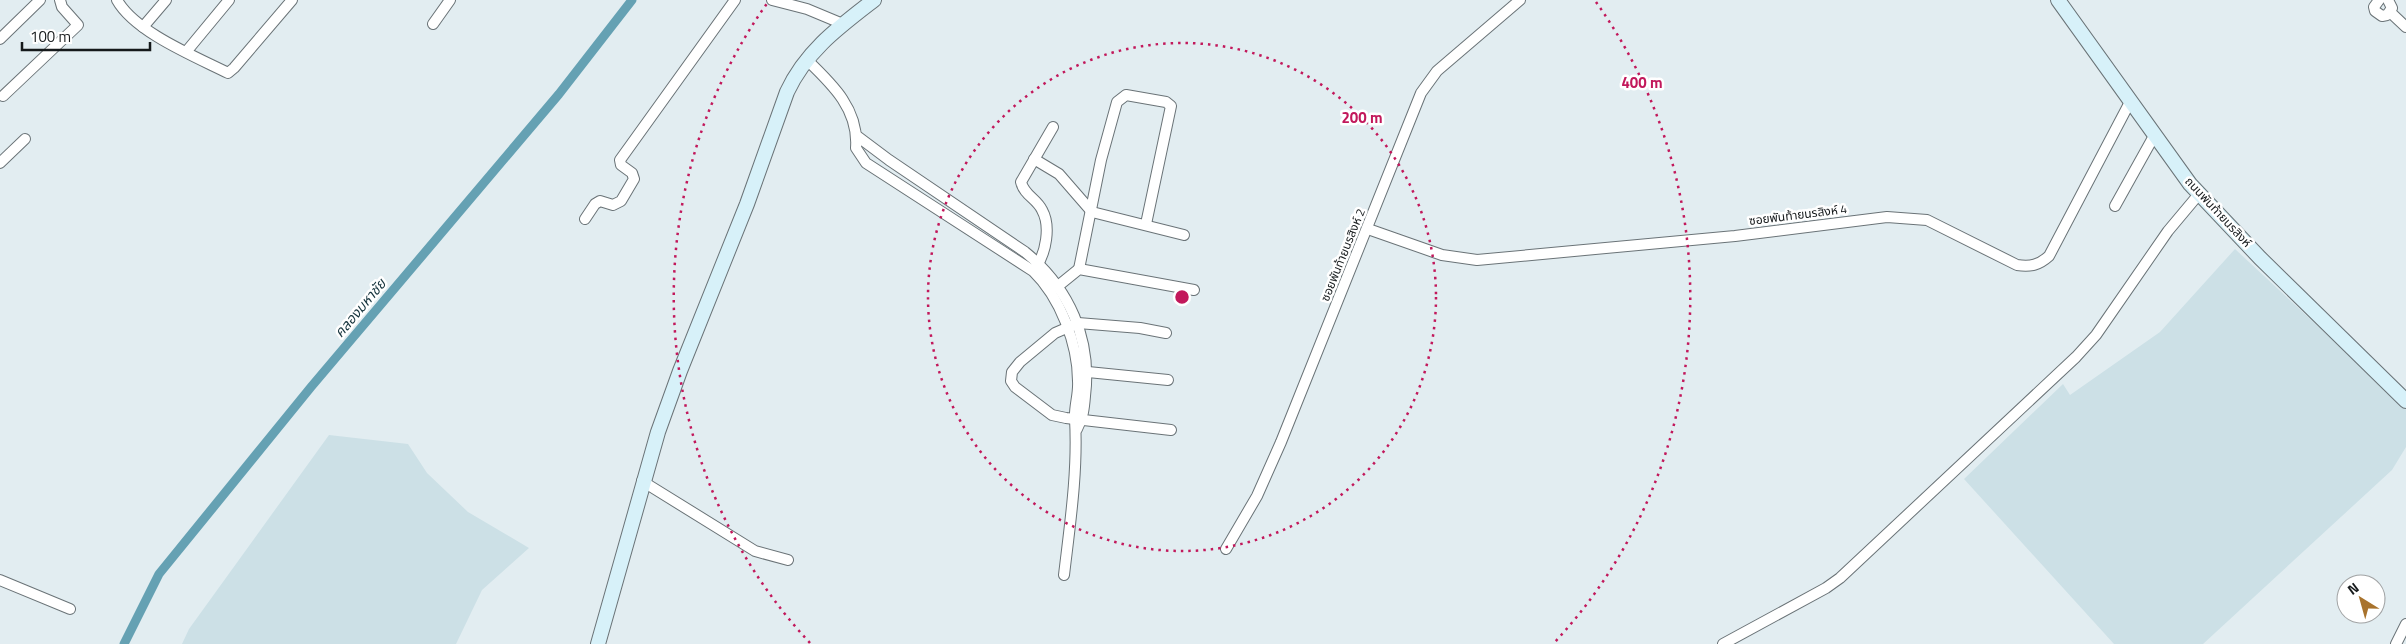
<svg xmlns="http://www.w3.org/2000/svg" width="2406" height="644" viewBox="0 0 2406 644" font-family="'Titillium Web','Noto Sans Thai',sans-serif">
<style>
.built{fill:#cce0e6}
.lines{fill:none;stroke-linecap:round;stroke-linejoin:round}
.canal{stroke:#65a1b3;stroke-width:9}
.street-casing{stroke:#6a7377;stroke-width:12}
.secondary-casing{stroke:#6a7377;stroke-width:16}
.street{stroke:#fff;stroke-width:10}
.secondary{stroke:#d7f1f9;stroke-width:14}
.ring{fill:none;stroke:#c2185b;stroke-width:2.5;stroke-dasharray:2.5 5}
.labels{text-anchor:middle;stroke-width:5;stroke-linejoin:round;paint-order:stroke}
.street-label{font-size:12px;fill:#15191b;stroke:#fff}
.water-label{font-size:14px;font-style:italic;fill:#15333c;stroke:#fff}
.centre{fill:#c2185b;stroke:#fff;stroke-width:2.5}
.ring-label{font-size:15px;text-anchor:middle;font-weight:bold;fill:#c2185b;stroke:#fff;stroke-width:5;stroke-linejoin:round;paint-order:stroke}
</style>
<rect width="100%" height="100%" fill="#e2edf1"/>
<g class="built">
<path d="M2235 249 2406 408V447L2392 470 2203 644H2114L1964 479 2063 384 2070 395 2160 332Z"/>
<path d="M329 435 408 444 427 473 468 512 529 548 482 590 456 644H182L189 629Z"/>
</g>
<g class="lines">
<path class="canal" d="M124 644 159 574 311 387 559 94 632 0"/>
<g class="street-casing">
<g id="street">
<path d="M117 0C135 32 194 56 228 73L234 68 292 0"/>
<path d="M772 0 807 9 843 24"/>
<path d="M2379 0 2374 7 2375 11 2382 16 2387 15 2392 8 2388 0"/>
<path d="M2390 12 2406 27"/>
<path d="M433 24 450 0"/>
<path d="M143 27 166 0"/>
<path d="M0 39 40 0"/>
<path d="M186 52 229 0"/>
<path d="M806 59C832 84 859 109 856 148L866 163 1033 271C1060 297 1078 344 1078 381 1079 394 1074 407 1075 419 1078 471 1070 524 1064 575"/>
<path d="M3 96 78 25 62 7 60 0"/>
<path d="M857 136 889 160 1025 252C1069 288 1092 339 1085 396 1084 408 1083 418 1077 429"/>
<path d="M1034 159 1059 174 1092 212 1184 235"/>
<path d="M0 163 25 139"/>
<path d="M2115 206 2154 136"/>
<path d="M585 219 595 204 600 201 613 205 621 201 634 179 632 173 621 165 620 160 735 0"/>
<path d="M1368 229 1442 255 1477 260 1735 236 1887 217 1927 220 2017 265C2031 267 2039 265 2049 256L2130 102"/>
<path d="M1036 267C1046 253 1051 226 1042 210 1037 199 1024 195 1021 182L1053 127"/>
<path d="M1079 269 1101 160 1117 102 1126 95 1166 102 1171 106 1146 224"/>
<path d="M1058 286 1079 269 1194 290"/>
<path d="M1166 333 1140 328 1078 323 1055 333 1020 362 1012 372 1011 381 1015 387 1052 415 1066 418 1171 430"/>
<path d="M1088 372 1168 380"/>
<path d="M642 481 755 551 788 560"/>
<path d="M1226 549 1257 496 1281 442 1421 93 1437 71 1520 0"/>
<path d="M0 580 70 609"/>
<path d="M1723 644 1826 588 1840 578 2076 357 2096 335 2168 231 2199 194"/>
<path d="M2396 644 2406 624"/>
</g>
</g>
<g class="secondary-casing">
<g id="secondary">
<path d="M2058 0 2190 184 2260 258 2406 401"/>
<path d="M598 644 658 432 680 371 747 204 787 92C806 51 839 27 874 0"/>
</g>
</g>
<use href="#street" class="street"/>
<use href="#secondary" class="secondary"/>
</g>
<g class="ring">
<circle cx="1182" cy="297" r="254"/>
<path d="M810 643A508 508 0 0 1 768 2M1596 2A508 508 0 0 1 1554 643"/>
</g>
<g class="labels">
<g class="street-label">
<text transform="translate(2218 212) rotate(47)" y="4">ถนนพันท้ายนรสิงห์</text>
<text transform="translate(1798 215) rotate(-7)" y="4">ซอยพันท้ายนรสิงห์ 4</text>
<text transform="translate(1343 255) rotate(-68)" y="4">ซอยพันท้ายนรสิงห์ 2</text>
</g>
<g class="water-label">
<text transform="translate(360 308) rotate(-50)" y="5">คลองมหาชัย</text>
</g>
</g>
<circle cx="1182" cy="297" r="8" class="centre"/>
<g class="ring-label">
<text x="1642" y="88">400 m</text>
<text x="1362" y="123">200 m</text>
</g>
<g transform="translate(2361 599) rotate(323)"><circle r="24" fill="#ffffff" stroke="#a1a3a4"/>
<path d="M0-4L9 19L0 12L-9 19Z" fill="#a8732d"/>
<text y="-8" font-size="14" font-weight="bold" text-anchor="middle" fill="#15191b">N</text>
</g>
<path d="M22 42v8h128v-8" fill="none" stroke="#15191b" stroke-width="2.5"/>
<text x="30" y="42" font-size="15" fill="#15191b" stroke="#ffffff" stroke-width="4" paint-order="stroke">100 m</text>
</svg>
